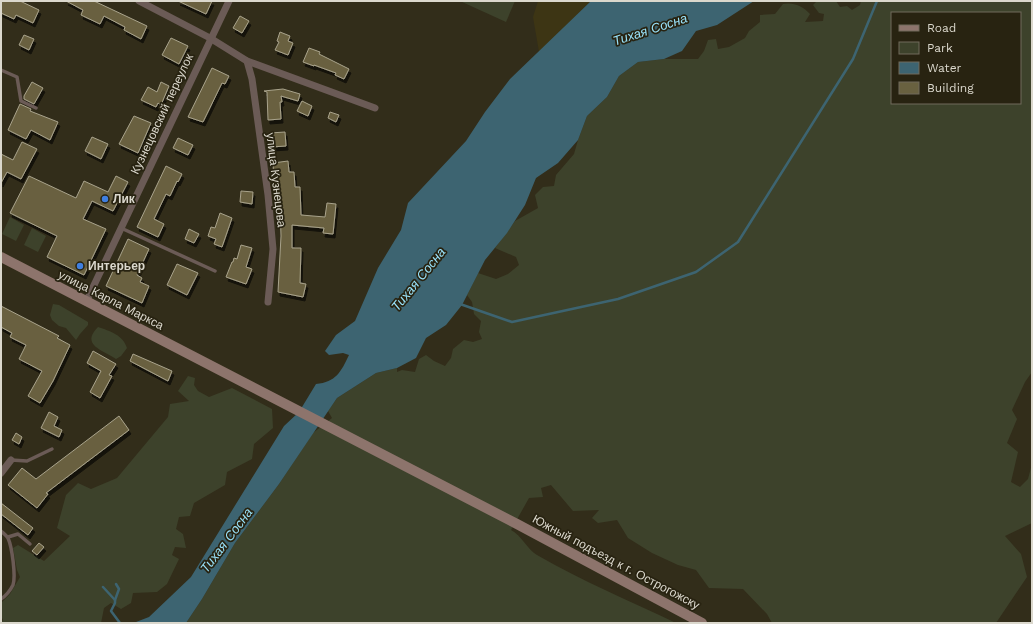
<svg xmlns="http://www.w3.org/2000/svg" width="1033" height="624" viewBox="0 0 1033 624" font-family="'Work Sans',sans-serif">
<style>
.green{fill:#3d422b;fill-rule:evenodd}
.sand{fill:#3d3514}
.water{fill:#3d6471}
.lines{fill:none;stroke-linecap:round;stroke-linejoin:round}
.stream{stroke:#3d6471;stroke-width:2.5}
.building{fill:#696140;stroke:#a9a38c;filter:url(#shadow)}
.service{stroke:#6b5b56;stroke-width:3.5}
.minor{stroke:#6b5b56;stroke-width:7}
.secondary{stroke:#8d746c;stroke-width:10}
.shop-dot{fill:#3f7fe0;stroke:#282311;stroke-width:1.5}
.labels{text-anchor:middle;stroke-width:3.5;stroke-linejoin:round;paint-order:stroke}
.street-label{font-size:12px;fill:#dbd8cd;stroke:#282311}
.poi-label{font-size:12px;font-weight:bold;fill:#dbd8cd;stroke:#282311;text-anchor:start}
.water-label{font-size:13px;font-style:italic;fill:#99e2fa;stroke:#282311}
</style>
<defs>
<filter id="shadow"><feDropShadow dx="2" dy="4" stdDeviation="0" flood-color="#0009"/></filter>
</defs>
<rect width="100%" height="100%" fill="#322d1a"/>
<g class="green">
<path d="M460 1H515L506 22Z"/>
<path d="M817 1H836L840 7 847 6 852 10 860 5 861 1H1032V372L1025 382 1012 410 1017 419 1007 443 1018 452 1011 482 1020 487 1028 479 1032 464V523L1005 536 1021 554 1027 577 996 623H772L767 614 743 589 709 588 696 570 678 565 652 553 628 538 617 520 598 523 592 518 599 510 573 511 551 485 541 488 543 497 529 498 511 530C522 536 527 549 537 555 582 581 630 601 676 623H186L202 599 235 543 279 484 313 433 332 418 328 411 337 398 376 373 397 368V372L402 370 415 372 419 359 426 355 434 361 445 366 451 358 453 349 464 340 473 342 482 339 479 332 481 321 474 314 472 302 467 295 478 273 496 279 508 274 519 265 516 257 495 248 515 221 538 208 535 195 543 187 554 186 556 175 574 154 578 140 587 116 607 97 619 76 638 62 664 59H698L704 51 708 40 716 39 718 49 729 47 745 38 749 31 760 22V15L775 14 783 4C793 2 803 6 810 14L805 22 823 21 824 14 819 13 813 5ZM892 13H1020V103H892Z"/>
<path d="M10 217 24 225 16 241 2 234Z"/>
<path d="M32 228 46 236 38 252 24 245Z"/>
<path d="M53 304 59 305 88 322V325L80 334 76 340 66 328 59 326 52 320 50 315Z"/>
<path d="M98 327C110 331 123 335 127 348L121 356 116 359C103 350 80 345 98 327Z"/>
<path d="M188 376 195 378 194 385 198 391 209 397 232 388 272 409 273 428 254 444 252 459 227 472 225 485 194 503 190 516 179 517 176 529 183 534 186 548 175 547 172 555 179 559 167 584 157 592 133 593 131 603 121 609 111 603 104 608 101 623H1L3 620 1 616V603L10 594 20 577 17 570 13 548 18 545 44 561 70 536 57 528 66 495 78 483 91 489 117 478 168 417 170 404 189 401 178 391Z"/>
</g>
<path class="sand" d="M538 1H591L539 52 533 17Z"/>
<path class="water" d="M591 1H754L717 25 696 31 682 51 664 59 638 62 619 76 607 97 587 116 578 140 558 163 536 178 525 205 507 233 485 260 462 305 446 325 426 338 416 358 397 368 376 373 337 398 279 484 235 543 202 599 186 623H135L136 622 149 617 191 577 284 426 299 412 316 384C336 382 341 372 349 355L343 353 329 355 325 351 336 335 355 321 378 268 401 230 408 203 466 141 485 112 510 79Z"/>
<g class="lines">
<g class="stream">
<path d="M460 304 512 322 618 299 696 272 738 242 853 59 877 1"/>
<path d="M103 587 115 600V603L111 611 120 623"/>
<path d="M115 600 119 589 116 584"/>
</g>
</g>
<g class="building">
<path d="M1 1H20L39 10 33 23 16 15 14 19 1 13Z"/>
<path d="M66 1H94L147 26 141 39 124 30 125 27 104 16 100 24 81 15 83 10Z"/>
<path d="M178 1H212L206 14Z"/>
<path d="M240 16 249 21 242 33 233 28Z"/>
<path d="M280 32 290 36 288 41 293 43 288 55 275 50 279 42 277 41Z"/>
<path d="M24 35 34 39 29 50 19 45Z"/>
<path d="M171 38 188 46 179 64 162 55Z"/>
<path d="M309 48 320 52 319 54 349 69 344 79 335 75 336 73 314 65V66L303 62Z"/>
<path d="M212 68 229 76 225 84 222 83 203 122 188 117Z"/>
<path d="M32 82 43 88 34 104 24 99V96Z"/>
<path d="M161 82 169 86 161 105 158 103 156 107 141 100 148 87 157 92Z"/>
<path d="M283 89 300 94 298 101 281 96 282 102H280L281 119 268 120 267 92 264 91Z"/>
<path d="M302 101 312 106 308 116 297 111Z"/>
<path d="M20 104 31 109 30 111 58 122 50 140 31 130 26 139 8 130Z"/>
<path d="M330 112 339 115 336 122 328 118Z"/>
<path d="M134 116 151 123 138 153 119 144Z"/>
<path d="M285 132 286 146 271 147 270 133Z"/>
<path d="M92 137 108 144 101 159 85 151Z"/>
<path d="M178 138 193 145 188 155 173 148Z"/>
<path d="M22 142 37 149 21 179 7 172 1 183V154L13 160Z"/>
<path d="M288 161 289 172H294L295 187H300L301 215 325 217 327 203 336 204 333 234 323 233 324 228 292 225V248H301L300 283 306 284 303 297 278 292 281 236 280 204 278 205 277 183H274L273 163Z"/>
<path d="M166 166 182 174 178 182 177 181 170 196 166 194 154 219 164 224 158 237 137 227Z"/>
<path d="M29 176 76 198 84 181 108 192 116 176 128 182 113 211 92 201 83 219 106 229 84 275 47 257 57 236 10 213Z"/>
<path d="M241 191 253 192 252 204 240 202Z"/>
<path d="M220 213 232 218 222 247 214 244 216 239 208 236 211 227 215 228Z"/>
<path d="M189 229 199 234 194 243 185 239Z"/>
<path d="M128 239 149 249 137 275 142 278 140 282 149 286 142 303 106 286Z"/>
<path d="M241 245 252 248 246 267 252 269 246 284 226 277 232 262H233L234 258 237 259Z"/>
<path d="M177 264 198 273 187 295 167 285Z"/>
<path d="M1 306 59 336 57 338 70 345 53 381 40 403 28 396 42 371 19 359 26 345 10 337 12 333 1 327Z"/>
<path d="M93 351 116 364 109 375 112 376 100 398 90 392 101 371 87 363Z"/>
<path d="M133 354 172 371 168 381 130 361Z"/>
<path d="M49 412 58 417 54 426 62 430 59 437 41 428Z"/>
<path d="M119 416 129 430 46 493 48 494 37 508 8 485 22 468 36 479Z"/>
<path d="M16 433 22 437 19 444 12 440Z"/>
<path d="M1 503 33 528 28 535 1 514Z"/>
<path d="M39 543 44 547 37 555 32 551Z"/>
</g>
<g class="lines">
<g class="service">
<path d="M1 70 17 77 21 101 36 108"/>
<path d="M121 228 215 271"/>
<path d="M11 460 27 461 52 449"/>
<path d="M1 531C3 533 6 535 8 538 12 547 16 576 13 585 10 591 7 595 1 599"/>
<path d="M8 537 18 534 30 544"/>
</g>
<g class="minor">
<path d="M139 1 210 38 247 61 375 108"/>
<path d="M247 61 252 79 268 195 273 249 268 302"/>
<path d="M86 302 229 1"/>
<path d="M1 473 11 460"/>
</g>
<path class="secondary" d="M1 257 517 524 702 623"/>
</g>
<g class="shop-dot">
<circle cx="105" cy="199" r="4"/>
<circle cx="80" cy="266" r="4"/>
</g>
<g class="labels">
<g class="street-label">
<text transform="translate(162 114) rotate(-65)" y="4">Кузнецовский переулок</text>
<text transform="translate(276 180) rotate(83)" y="4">улица Кузнецова</text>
<text transform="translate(111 300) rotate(27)" y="4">улица Карла Маркса</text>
<text transform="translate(616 562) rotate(28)" y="4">Южный подъезд к г. Острогожску</text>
</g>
<g class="poi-label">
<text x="113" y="203">Лик</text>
<text x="88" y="270">Интерьер</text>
</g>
<g class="water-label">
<text transform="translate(650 29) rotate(-18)" y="5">Тихая Сосна</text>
<text transform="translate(418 279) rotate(-51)" y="5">Тихая Сосна</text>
<text transform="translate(226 540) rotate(-53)" y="5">Тихая Сосна</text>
</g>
</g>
<rect width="1033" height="624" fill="none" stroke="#dbd8cd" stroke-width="4"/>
<rect x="891" y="12" width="130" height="92" fill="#282311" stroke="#706b5c"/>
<rect x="899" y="25" width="20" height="6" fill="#8d746c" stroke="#706b5c"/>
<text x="927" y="32" font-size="12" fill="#dbd8cd">Road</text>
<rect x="899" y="42" width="20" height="12" fill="#3d422b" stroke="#706b5c"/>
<text x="927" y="52" font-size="12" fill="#dbd8cd">Park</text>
<rect x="899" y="62" width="20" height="12" fill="#3d6471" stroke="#706b5c"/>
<text x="927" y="72" font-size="12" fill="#dbd8cd">Water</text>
<rect x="899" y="82" width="20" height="12" fill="#696140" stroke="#706b5c"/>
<text x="927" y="92" font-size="12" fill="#dbd8cd">Building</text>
</svg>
